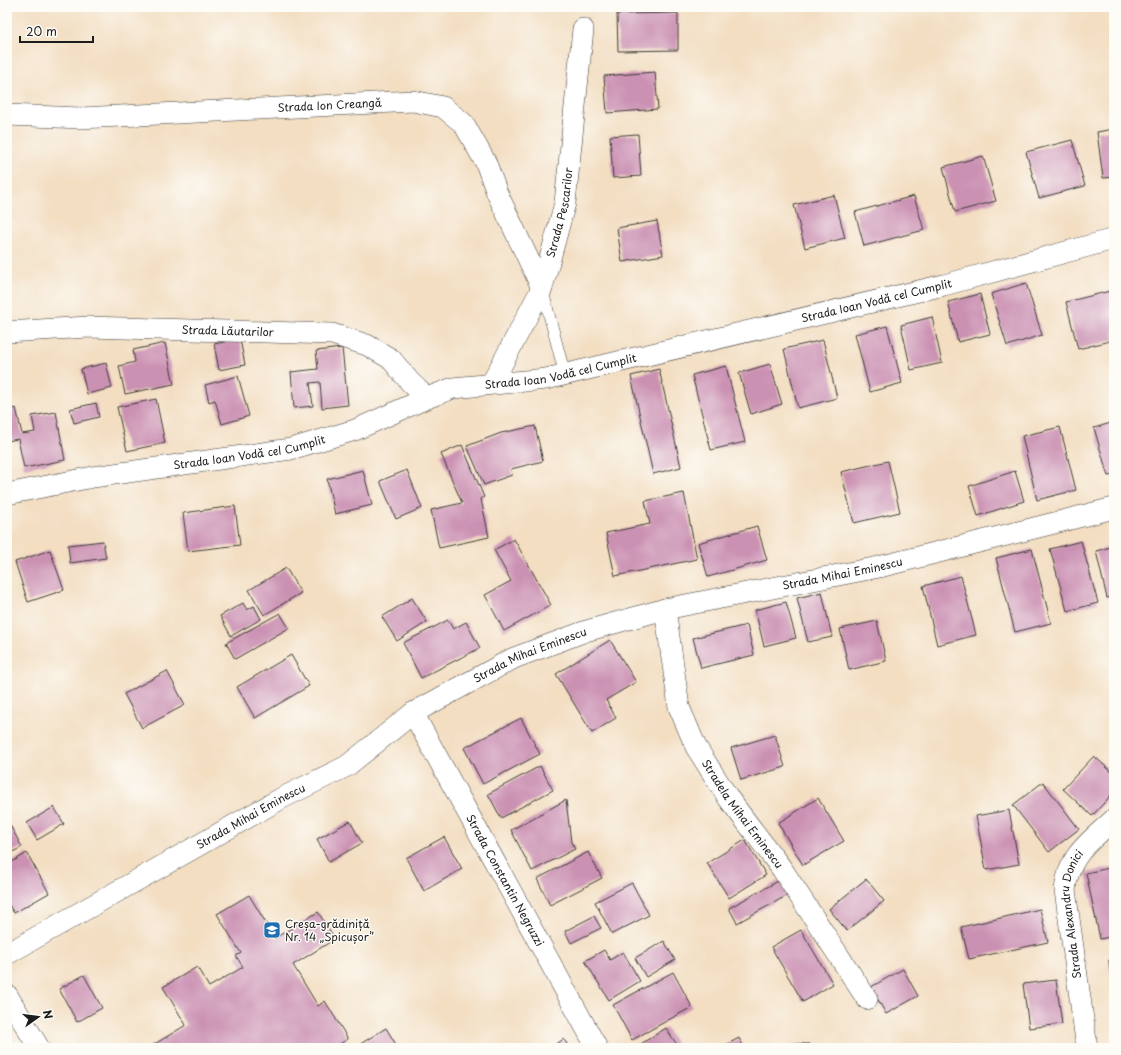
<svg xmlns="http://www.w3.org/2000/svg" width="1121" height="1055" viewBox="0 0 1121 1055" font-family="'Playpen Sans',sans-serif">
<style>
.building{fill:#cb91b3}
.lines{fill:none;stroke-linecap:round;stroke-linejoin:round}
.service-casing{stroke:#3c3935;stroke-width:12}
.minor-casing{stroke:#3c3935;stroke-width:22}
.service{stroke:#fff;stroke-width:11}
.minor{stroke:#fff;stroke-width:21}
.labels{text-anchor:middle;stroke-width:3;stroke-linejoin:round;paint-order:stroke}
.street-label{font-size:11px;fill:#1c1c1c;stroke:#fdfcf7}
.poi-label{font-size:11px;fill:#1c1c1c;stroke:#fdfcf7;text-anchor:start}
</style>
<rect width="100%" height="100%" fill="#fdfcf7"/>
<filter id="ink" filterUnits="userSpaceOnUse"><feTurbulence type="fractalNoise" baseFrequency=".025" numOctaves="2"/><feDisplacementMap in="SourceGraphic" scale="8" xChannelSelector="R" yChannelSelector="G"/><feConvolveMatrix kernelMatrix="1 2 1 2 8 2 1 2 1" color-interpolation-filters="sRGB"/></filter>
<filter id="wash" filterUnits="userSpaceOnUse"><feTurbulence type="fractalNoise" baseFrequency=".012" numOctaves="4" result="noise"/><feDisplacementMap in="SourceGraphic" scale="16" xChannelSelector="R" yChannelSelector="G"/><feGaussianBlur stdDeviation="0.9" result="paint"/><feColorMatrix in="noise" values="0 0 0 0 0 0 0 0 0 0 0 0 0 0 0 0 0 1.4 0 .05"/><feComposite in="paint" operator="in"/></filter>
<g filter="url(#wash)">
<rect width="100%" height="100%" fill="#f3dec2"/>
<g id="blocks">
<g class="building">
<path d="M678 13V50L618 51 617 14Z"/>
<path d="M655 72 658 109 607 113 604 76Z"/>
<path d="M1114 129V177L1103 178 1097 132Z"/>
<path d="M638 134 641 176 613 178 610 136Z"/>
<path d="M1072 140 1085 186 1039 198 1026 152Z"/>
<path d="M983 156 996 201 955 212 943 167Z"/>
<path d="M834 195 845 238 805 248 794 205Z"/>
<path d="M914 196 924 230 864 246 855 212Z"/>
<path d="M657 221 663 255 622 262 617 228Z"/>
<path d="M1026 283 1042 335 1007 346 991 294Z"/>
<path d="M1114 290V340L1078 349 1066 302Z"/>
<path d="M980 294 990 334 958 342 948 302Z"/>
<path d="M932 317 942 363 911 370 901 325Z"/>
<path d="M887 326 902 383 870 392 855 334Z"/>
<path d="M240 339 245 365 219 370 214 344Z"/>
<path d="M823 340 837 398 798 408 784 349Z"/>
<path d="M165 343 174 384 125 394 119 366 135 362 133 350Z"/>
<path d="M342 348 348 405 322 408 320 382 310 383 313 406 294 408 291 372 318 369 316 351Z"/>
<path d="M106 363 112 388 87 394 81 369Z"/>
<path d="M770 364 782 404 751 414 739 373Z"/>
<path d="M726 366 745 442 711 450 692 375Z"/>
<path d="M659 369 681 467 653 474 631 376Z"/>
<path d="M238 376 249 416 222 424 215 400 209 402 205 385Z"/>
<path d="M156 399 165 443 127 451 117 407Z"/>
<path d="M96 403 99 417 74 423 70 409Z"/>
<path d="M16 408 22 434 35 432 32 416 56 412 65 460 24 468 18 439 7 441V410Z"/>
<path d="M1114 422V475L1108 476 1094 428Z"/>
<path d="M535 426 543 461 511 469 512 475 484 485 467 446 501 433Z"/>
<path d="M1060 427 1076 490 1037 500 1022 436Z"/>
<path d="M462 445 484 497 481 499 489 537 439 548 431 510 462 503 441 454Z"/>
<path d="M888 461 900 512 854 523 841 472Z"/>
<path d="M363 470 372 505 335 514 327 479Z"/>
<path d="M407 470 422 508 396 519 380 481Z"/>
<path d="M1015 471 1024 501 978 516 969 486Z"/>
<path d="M684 493 697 559 615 576 606 533 650 524 645 501Z"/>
<path d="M235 506 240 545 188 551 183 513Z"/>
<path d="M757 526 767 560 708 577 698 543Z"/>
<path d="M514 539 551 605 504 631 485 595 511 581 494 550Z"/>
<path d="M103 541 106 558 70 563 68 545Z"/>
<path d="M1081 541 1098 603 1067 611 1050 549Z"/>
<path d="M1114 546V596L1107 598 1096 551Z"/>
<path d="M1032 549 1051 623 1015 632 996 558Z"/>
<path d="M50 550 64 590 28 602 15 562Z"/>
<path d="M286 568 301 593 264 615 249 590Z"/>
<path d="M961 576 976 635 937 645 923 586Z"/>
<path d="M822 592 832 637 808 642 797 598Z"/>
<path d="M412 598 427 622 397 641 382 617Z"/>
<path d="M786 602 796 638 764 646 755 610Z"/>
<path d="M243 603 247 610 254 606 261 619 231 636 220 616Z"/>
<path d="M280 613 289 628 235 659 226 643Z"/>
<path d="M448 620 453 629 466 622 480 648 421 678 403 643Z"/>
<path d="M877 621 886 661 849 670 840 629Z"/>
<path d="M747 625 754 655 701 668 693 638Z"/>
<path d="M610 640 636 682 606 700 616 718 592 733 556 674Z"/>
<path d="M291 655 309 686 255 718 237 687Z"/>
<path d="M167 671 185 705 142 728 124 694Z"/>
<path d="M521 718 540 754 483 784 464 748Z"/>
<path d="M775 735 785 767 741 780 731 748Z"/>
<path d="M1094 756 1114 774V792L1092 816 1063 789Z"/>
<path d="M540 766 553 790 501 818 488 794Z"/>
<path d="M1043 782 1079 829 1049 852 1013 805Z"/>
<path d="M818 798 844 841 803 865 778 823Z"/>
<path d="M566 800 571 842 575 849 532 871 511 830Z"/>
<path d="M54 807 64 824 37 840 27 823Z"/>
<path d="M1009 810 1019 864 986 870 976 816Z"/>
<path d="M7 820 22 847 7 855Z"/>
<path d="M350 821 362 843 329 862 317 839Z"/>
<path d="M444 837 462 869 424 891 406 858Z"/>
<path d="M745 840 766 875 729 898 707 863Z"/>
<path d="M588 852 602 878 550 905 537 879Z"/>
<path d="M27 853 49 893 14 913 7 902V865Z"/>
<path d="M1114 867V936L1100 939 1086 873Z"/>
<path d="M866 879 884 901 847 931 829 909Z"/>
<path d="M780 880 788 895 737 923 729 908Z"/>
<path d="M632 883 649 915 612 934 595 902Z"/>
<path d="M249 895 275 938 318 912 335 939 293 965 318 1006 325 1001 348 1039 338 1045 340 1048H148L186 1025 163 987 197 967 209 987 243 967 236 956 241 953 217 914Z"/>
<path d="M1040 909 1048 942 969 959 961 927Z"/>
<path d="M594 916 601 928 571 943 565 931Z"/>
<path d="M801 930 833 984 803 1002 771 947Z"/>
<path d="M664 941 675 960 646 977 635 958Z"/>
<path d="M604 950 610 960 623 952 640 981 609 1000 585 961Z"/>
<path d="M1114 959V991H1113L1109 960Z"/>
<path d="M903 969 918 996 886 1014 871 987Z"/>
<path d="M673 972 692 1007 632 1040 613 1005Z"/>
<path d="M84 975 102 1008 77 1022 59 989Z"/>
<path d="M1056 980 1062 1024 1029 1028 1023 984Z"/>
<path d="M386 1028 398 1048H354Z"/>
<path d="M666 1028 679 1048H637L636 1047Z"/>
<path d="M739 1038 744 1048H720Z"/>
<path d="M564 1039 569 1048H550Z"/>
<path d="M794 1044H809V1048H795Z"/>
</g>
</g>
</g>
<g filter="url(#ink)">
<use href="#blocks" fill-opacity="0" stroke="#3c3935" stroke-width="1"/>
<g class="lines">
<g class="service-casing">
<path id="service" d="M542 288 565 375"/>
</g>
<g class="minor-casing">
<g id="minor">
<path id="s1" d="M7 115 81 118 413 101 443 107 464 124 486 163 497 193 542 288"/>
<path id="s2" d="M7 332 88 327 332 334 367 345 391 359 410 382 427 398"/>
<path id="s3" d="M492 383 542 288 565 203 583 29"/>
<path id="s4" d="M7 494 93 477 291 449 355 430 427 398 453 388 546 379 944 285 1114 239"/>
<path id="s5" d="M665 609 679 707 696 747 729 799 782 869 867 999"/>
<path id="s6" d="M413 713 597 1048"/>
<path id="s7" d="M7 954 282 798 347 766 413 713 514 658 586 631 665 609 879 567 1114 508"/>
<path d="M7 995 39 1048"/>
<path id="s8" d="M1087 1048 1065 890C1069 854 1089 843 1114 819"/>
</g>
</g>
<use href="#service" class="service"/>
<use href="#minor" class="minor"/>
</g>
</g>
<defs>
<g id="school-square" transform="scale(0.9)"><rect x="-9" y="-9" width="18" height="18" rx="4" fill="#1f6fb2" stroke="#fdfcf7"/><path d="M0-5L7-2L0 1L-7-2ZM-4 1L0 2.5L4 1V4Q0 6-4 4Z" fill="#fff"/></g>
</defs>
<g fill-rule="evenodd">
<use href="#school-square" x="272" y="930"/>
</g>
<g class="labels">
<g class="street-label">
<text dy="4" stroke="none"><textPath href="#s1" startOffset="323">Strada Ion Creangă</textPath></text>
<text dy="4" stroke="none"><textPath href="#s3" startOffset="185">Strada Pescarilor</textPath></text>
<text dy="4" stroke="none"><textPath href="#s4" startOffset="894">Strada Ioan Vodă cel Cumplit</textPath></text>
<text dy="4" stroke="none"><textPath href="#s2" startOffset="221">Strada Lăutarilor</textPath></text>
<text dy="4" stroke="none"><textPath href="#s4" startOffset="570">Strada Ioan Vodă cel Cumplit</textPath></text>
<text dy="4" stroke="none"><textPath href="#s4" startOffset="246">Strada Ioan Vodă cel Cumplit</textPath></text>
<text dy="4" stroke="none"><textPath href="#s7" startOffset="928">Strada Mihai Eminescu</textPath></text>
<text dy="4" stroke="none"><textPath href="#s7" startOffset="604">Strada Mihai Eminescu</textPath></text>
<text dy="4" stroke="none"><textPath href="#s5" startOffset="224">Stradela Mihai Eminescu</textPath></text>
<text dy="4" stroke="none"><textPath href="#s7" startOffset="280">Strada Mihai Eminescu</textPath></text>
<text dy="4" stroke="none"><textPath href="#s6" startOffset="191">Strada Constantin Negruzzi</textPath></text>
<text dy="4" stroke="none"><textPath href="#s8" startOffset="136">Strada Alexandru Donici</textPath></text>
</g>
<g class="poi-label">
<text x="285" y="928">Creșa-grădiniță<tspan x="285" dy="13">Nr. 14 „Spicușor”</tspan></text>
</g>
</g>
<rect width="1121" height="1055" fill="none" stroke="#fdfcf7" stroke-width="24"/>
<g transform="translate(38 1017) rotate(76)" stroke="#fdfcf7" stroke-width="3" paint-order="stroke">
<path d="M0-3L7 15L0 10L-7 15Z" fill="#1c1c1c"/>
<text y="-6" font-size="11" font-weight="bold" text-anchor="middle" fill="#1c1c1c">N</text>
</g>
<path d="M20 36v6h73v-6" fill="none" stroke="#1c1c1c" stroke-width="2"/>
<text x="26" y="36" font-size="12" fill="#1c1c1c" stroke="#fdfcf7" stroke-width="3" paint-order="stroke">20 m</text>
</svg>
